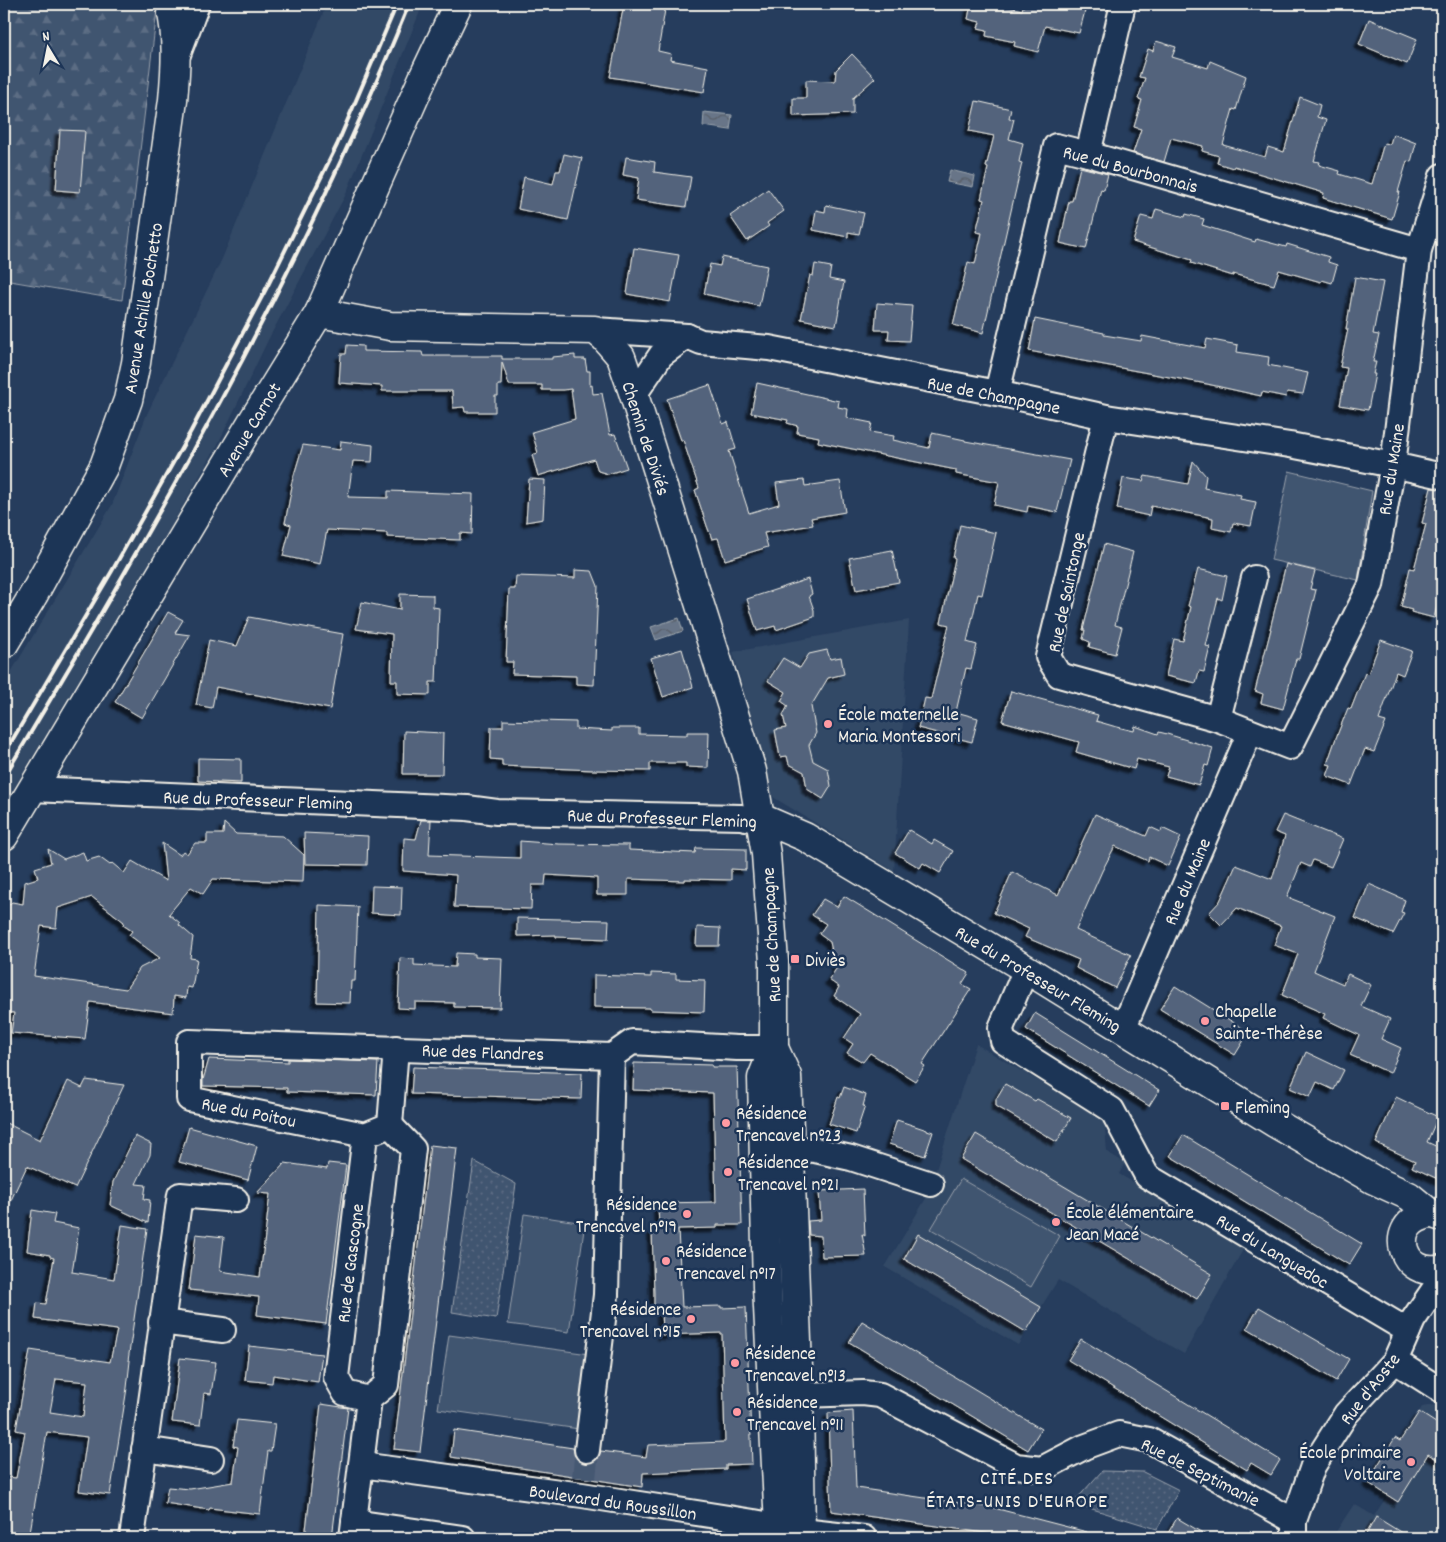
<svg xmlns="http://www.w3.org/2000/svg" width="1446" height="1542" viewBox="0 0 1446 1542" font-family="Dekko,sans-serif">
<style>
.built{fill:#334966}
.grass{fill:#40546f;stroke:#9aa2ac}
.forest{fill:url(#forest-firs);stroke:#9aa2ac}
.park{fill:url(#park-dots);stroke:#9aa2ac}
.water{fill:url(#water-waves);stroke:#9fa7ae}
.building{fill:#52647b;stroke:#f4f1e8;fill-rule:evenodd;filter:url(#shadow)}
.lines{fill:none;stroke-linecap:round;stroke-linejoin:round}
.street-tunnel{stroke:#455872;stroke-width:24;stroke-dasharray:24 12;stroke-linecap:butt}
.street-casing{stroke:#f4f1e8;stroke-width:28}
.secondary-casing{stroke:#f4f1e8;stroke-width:31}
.street{stroke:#1d3557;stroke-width:24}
.secondary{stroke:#1d3557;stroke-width:28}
.rail{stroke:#f4f1e8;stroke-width:4}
.poi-dot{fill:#ff9aa2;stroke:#1d3557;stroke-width:2}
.labels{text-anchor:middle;stroke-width:5;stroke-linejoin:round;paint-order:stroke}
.street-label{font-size:19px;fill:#f4f1e8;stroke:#1d3557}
.poi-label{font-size:19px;fill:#f4f1e8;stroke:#1d3557;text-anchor:start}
.neighbourhood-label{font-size:20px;letter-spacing:1px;fill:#f4f1e8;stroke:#1d3557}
</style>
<defs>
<pattern id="forest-firs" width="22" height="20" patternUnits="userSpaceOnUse" patternTransform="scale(1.25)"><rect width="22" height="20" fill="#40546f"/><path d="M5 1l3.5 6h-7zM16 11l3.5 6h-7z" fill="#5c6d84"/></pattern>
<pattern id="park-dots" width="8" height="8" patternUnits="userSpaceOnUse" patternTransform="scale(1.25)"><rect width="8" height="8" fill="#40546f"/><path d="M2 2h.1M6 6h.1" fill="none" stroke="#5c6d84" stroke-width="1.8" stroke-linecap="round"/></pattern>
<pattern id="water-waves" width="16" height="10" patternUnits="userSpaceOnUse" patternTransform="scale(1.25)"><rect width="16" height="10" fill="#677588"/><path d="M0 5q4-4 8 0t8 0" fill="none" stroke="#585e67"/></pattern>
<filter id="shadow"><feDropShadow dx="-4.5" dy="4.5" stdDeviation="1" flood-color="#0009"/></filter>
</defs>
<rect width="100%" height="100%" fill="#263d5d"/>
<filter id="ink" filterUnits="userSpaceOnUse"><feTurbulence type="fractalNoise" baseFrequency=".02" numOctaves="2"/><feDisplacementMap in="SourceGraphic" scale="10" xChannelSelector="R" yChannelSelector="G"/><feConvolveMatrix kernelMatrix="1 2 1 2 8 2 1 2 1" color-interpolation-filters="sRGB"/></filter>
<g filter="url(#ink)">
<g class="built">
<path d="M327 4H423L346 194 268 340 217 446 156 552 4 804V684L112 505 147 414 222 259Z"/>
<path d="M909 620 894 871 773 797 733 652Z"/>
<path d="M976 1044 1101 1118 1105 1129 1107 1152 1125 1163 1119 1174 1244 1248 1184 1354 1058 1280 1041 1307 1018 1345 885 1267 928 1195Z"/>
<path d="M1439 1404 1442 1406V1538H1332L1354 1504 1374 1516 1387 1496 1366 1482 1395 1439 1400 1441 1422 1407Z"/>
</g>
<g class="grass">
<path d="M1289 471 1372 491 1358 580 1271 560Z"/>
<path d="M961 1179 1060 1236 1031 1287 931 1229Z"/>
<path d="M524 1214 585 1223 569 1332 508 1324Z"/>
<path d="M449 1335 589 1354 579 1429 438 1409Z"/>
</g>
<path class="forest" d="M4 4H155L157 10 122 300 4 280Z"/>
<g class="park">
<path d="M474 1161 516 1184 496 1319 452 1312Z"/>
<path d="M1102 1471 1143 1472 1179 1490 1157 1529 1073 1503Z"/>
</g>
<g class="water">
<path d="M704 112 732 115 730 130 703 126Z"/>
<path d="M950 170 975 176 973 187 947 182Z"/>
<path d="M679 618 683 631 656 640 651 627Z"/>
</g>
<g class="building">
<path d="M624 4H666L658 51 671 54 670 60 708 67 704 92 610 77Z"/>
<path d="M971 4H994L1022 10 1024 4H1067L1085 11 1079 33 1045 26 1038 52 1014 46 1015 42 986 36 987 30 978 28 980 22 968 19Z"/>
<path d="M1369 19 1417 39 1407 64 1359 44Z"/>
<path d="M1156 41 1176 47 1172 57 1208 68 1210 61 1246 76 1236 110 1233 109 1223 145 1265 157 1268 147 1284 152 1300 97 1320 105 1317 117 1326 120 1314 161 1320 162 1319 165 1340 171 1339 174 1372 184 1384 143 1390 144 1393 134 1416 143 1411 162 1407 161 1398 192H1400L1392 219 1323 198 1324 193 1234 166 1233 168 1217 163 1219 156 1202 151 1203 146 1171 138 1164 162 1133 153 1141 129 1134 127 1142 100 1138 99 1145 78 1139 77 1148 49 1153 51Z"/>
<path d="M852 54 875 78 853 98V114L793 116V98H806V80L835 81 836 70Z"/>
<path d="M976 101 1011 109 1009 118 1014 119 1009 139 1023 143 1019 162 1022 163 983 333 953 325 968 262 975 264 982 233 976 232 984 200 981 199 988 168 986 167 994 136 969 131Z"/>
<path d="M60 130 85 131 80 192 56 190Z"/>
<path d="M564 154 582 158 568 220 518 209 524 177 553 184 556 171H560Z"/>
<path d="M626 157 655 162 654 172 691 177 686 207 636 200 639 178 623 175Z"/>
<path d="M1080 167 1108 174 1104 190 1101 189 1086 249 1060 243 1069 201H1072Z"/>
<path d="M768 189 784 211 767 223 769 226 747 241 730 216Z"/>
<path d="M826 205 864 213 859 234 848 232V237L813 230 816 210 825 212Z"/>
<path d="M1156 209 1185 217 1186 214 1204 219 1202 225 1255 242 1256 239 1286 247 1287 244 1329 257 1328 262 1337 265 1332 283 1322 280 1321 282 1279 270 1274 285 1233 274V276L1191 263 1192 260 1133 242 1141 216 1153 219Z"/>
<path d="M634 248 679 255 670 302 627 294Z"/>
<path d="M722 257 767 266 759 306 704 294 710 264 720 266Z"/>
<path d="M815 264 831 267 829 279 844 282 836 326 801 319 810 275 813 276Z"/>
<path d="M1355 277 1383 282 1373 334 1379 335 1373 362H1376L1373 374H1375L1368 410 1340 405 1347 368 1340 367 1348 329H1346Z"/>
<path d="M877 303 912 306 909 341 888 340 889 330H875Z"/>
<path d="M1035 319 1104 333V335L1141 341 1142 336 1205 348 1207 339 1238 345 1237 352 1269 357 1268 365 1308 373 1303 394 1287 392 1286 397 1262 392 1261 396 1207 384 1029 351Z"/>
<path d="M347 345 363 346V351L422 352 423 356H502V359H552V357L575 355V359H585L587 371H590V386L592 385 593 394 602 393 610 435 615 434 627 468 608 474 598 471 594 459 538 476 532 455 538 453 532 432 575 419 571 389 563 390H542V385H509L502 362 501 385H498V396H495V412H465L464 407 453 408 452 391H382V386L339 383 341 354H346Z"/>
<path d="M757 383 839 401 838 407 848 409 847 418 872 423 870 432 894 436 893 440 929 448 932 433 965 440V441L1070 460 1057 512 1028 506 1027 512 994 505 999 482 956 474V470L818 442 819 437 797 433 798 426 787 423 788 420 751 413Z"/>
<path d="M710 385 723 424 728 422 736 449 729 451 749 513 779 504 776 483 804 480 805 486 840 481 845 512 811 518 813 525 764 533 768 547 725 560 718 538 712 539 707 526 695 490 699 488 683 440H681L667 399Z"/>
<path d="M341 441 373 445 372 462 353 461 348 497 388 498V491L473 494 472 534 460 533V540L387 537V533L327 530 320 564 283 556 291 525 285 523 292 486 291 485 303 445 340 450Z"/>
<path d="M1193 461 1206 476 1204 488 1241 495 1240 499 1256 502 1251 526 1233 523 1231 532 1212 528 1213 518 1151 506 1149 516 1117 509 1123 478 1143 481 1145 476 1188 484Z"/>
<path d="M529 479 545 480 543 519 526 522Z"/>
<path d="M1431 488 1442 489V586L1434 618 1411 612 1412 610 1401 607 1410 568 1414 569 1426 524 1422 523Z"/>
<path d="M960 525 996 533 982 595 978 594 967 642 977 645 971 669 966 668 956 712 978 718 972 742 918 728 925 698 931 699 949 625 941 623 955 559 953 558Z"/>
<path d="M1104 544 1133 552 1115 625 1122 627 1115 654 1089 647 1090 642 1083 639 1085 630H1083Z"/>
<path d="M892 550 899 582 856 590 849 558Z"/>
<path d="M1286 564 1315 571 1310 589 1316 590 1299 659H1296L1283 709 1261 703 1263 694 1255 691 1271 629H1270Z"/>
<path d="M1198 569 1227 576 1222 600 1218 598 1206 646 1210 647 1204 672 1199 671 1196 683 1166 676 1174 639 1183 641 1191 607 1188 606Z"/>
<path d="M575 570 592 571 598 586 594 685 576 684V676L512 674 513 662H506L509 589H515L516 576 575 578Z"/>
<path d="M808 579 812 594 809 596 814 610V617L776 630 775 626 757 631 747 599Z"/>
<path d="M400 594 433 595V607L439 608 436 682H430V695L397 694V681H391L392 634 356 629 362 602 400 610Z"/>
<path d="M168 612 183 620 175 633 190 635 142 718 115 702Z"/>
<path d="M249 617 343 634 330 709 216 687 212 708 196 705 209 640 237 646Z"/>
<path d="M1381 640 1412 651 1403 675 1396 672 1379 720 1386 722 1374 752 1365 749 1351 785 1327 776 1331 765 1327 764 1336 738 1348 708 1351 709 1365 673 1368 674Z"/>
<path d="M682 649 693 687 663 697 651 658Z"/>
<path d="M827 650 830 659 841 657 844 674 828 678 811 706 816 733 809 745 813 761 828 769 831 786 823 799 807 789 804 772 789 764 787 756 780 757 775 730 786 728 783 715 788 706 781 701 786 692 768 681 783 658 800 668 809 654Z"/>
<path d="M1011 691 1098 715 1096 721 1113 726 1134 731 1135 726 1158 734 1159 732 1167 734 1213 748 1208 766 1205 765 1199 785 1166 776 1169 767 1137 759 1134 769 1076 752 1079 742 1002 721Z"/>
<path d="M503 720 576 722V729L612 731V728H639V734L687 735V732H709L708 768 686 767V763H650V771L594 770 502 766V760L490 759 491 727H503Z"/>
<path d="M404 731 443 733 442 774H403Z"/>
<path d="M198 758 241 759V783L198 781Z"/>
<path d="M1095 814 1146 836 1150 827 1161 832 1162 828 1181 837 1168 866 1149 857 1148 861 1115 846 1102 871 1076 930 1131 955 1115 988 1076 968 1079 960 1025 937 1029 929 994 913 1012 872 1058 895Z"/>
<path d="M1283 815 1343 839 1331 867 1313 860 1310 867 1301 863 1287 897 1335 916 1314 971 1343 984 1348 974 1371 985 1361 1006 1390 1019 1381 1039 1401 1048 1390 1073 1350 1055 1359 1035 1323 1018 1325 1014 1282 995 1298 954 1274 945 1281 926 1237 908 1221 925 1209 913 1220 901 1236 865 1272 879 1285 836 1275 832Z"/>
<path d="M421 820H431L429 855 520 858V841L559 844 629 845V850L695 853 696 848 746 849V870L731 869V880L685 879V881L628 879V895H597V878L546 875 545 885H532L531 909 454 907 456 875 403 871 404 838 416 839Z"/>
<path d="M224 823 236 834 283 836 304 855 303 882 213 879 203 894 191 887 169 914 180 923 179 925 193 937 190 958 197 959 192 988 187 987 186 998 174 996 173 1013 90 1002 85 1039 11 1033 14 1013 4 1012V909L12 902 23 904 25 882 38 878 35 868 51 863 48 849 64 859 83 852 86 861 99 857 110 865 112 863 124 873 132 861 166 881 162 843 180 855 183 851 187 854 195 843H207V834H223ZM92 897 124 922 123 925 132 931 129 935 160 958 140 968 126 989 34 976 41 926 56 928 58 908Z"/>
<path d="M909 830 932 844 934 840 953 851 940 873 923 863 920 868 895 853Z"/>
<path d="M304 833 368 836 367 865 305 864Z"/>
<path d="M1369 884 1405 900 1401 912 1404 913 1393 934 1355 918Z"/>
<path d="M372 886 402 887 401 915 371 913Z"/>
<path d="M844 896 969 973 962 984 971 989 922 1064 925 1066 915 1081 870 1053 863 1062 847 1053 853 1044 844 1038 860 1014 834 996 839 987 829 980 836 969 830 942 819 934 826 924 812 915 823 899 837 907Z"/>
<path d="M319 905 358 907 355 981H351L350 1003 317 1002Z"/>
<path d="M517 918 609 920 608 939 556 937V935L517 936Z"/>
<path d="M697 927 720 928 719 946H696Z"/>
<path d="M456 953 475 954V957L502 958 500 1008 454 1007V1003L415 1002V1009L398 1008 400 958 414 959V965L455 967Z"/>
<path d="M651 973 676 974V979L705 980 704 1012 650 1010V1008L594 1007V975L651 977Z"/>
<path d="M1175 986 1249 1032 1235 1055 1160 1009Z"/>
<path d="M1035 1013 1159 1090 1149 1106 1026 1029Z"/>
<path d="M1306 1052 1344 1070 1334 1090 1317 1082 1310 1097 1290 1088Z"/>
<path d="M209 1059 288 1062V1059L378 1062 376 1095 287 1092V1088L203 1086V1080Z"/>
<path d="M634 1063 712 1065V1067H737L742 1225H717V1228L678 1229 682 1307 721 1306V1308L746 1307 752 1464 726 1465V1469L643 1473 642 1487 451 1457 454 1430 573 1448 575 1456 579 1461 586 1464 593 1462 598 1459 601 1451 646 1457 648 1445 725 1442 722 1333 662 1335 661 1308 654 1309V1293L652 1230H659L658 1203 716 1202 713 1093 633 1090Z"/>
<path d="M413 1067 582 1073 581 1099 411 1094Z"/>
<path d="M86 1080 124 1085 75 1188 27 1166 4 1215V1122L40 1140 68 1081 82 1088Z"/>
<path d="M1005 1084 1035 1101 1037 1099 1071 1118 1057 1142 996 1106V1099Z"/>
<path d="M844 1087 866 1095 863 1106H865L856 1133 829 1124 838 1097 840 1098Z"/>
<path d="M1396 1097 1438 1117 1427 1142 1442 1149V1181L1412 1167 1415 1161 1376 1143Z"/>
<path d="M897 1120 933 1132 925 1156 889 1144Z"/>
<path d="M189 1127 257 1146 248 1180 179 1162Z"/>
<path d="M976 1134 1212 1274 1197 1299 961 1159Z"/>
<path d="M1183 1135 1362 1244 1349 1265 1170 1156Z"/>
<path d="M135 1136 151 1144 150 1155 136 1184 146 1185 144 1199 150 1200 148 1223 110 1205 113 1182Z"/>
<path d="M430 1145 457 1148 420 1452 394 1449Z"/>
<path d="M285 1163 327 1169 328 1163 346 1165 326 1324 257 1315 259 1297 189 1290 196 1234 224 1237 220 1271 260 1277 270 1194 257 1193Z"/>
<path d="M863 1189 865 1236 862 1234 866 1256 822 1257 821 1236 809 1235 808 1221 821 1220 819 1191Z"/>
<path d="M32 1210 55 1214 53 1223 79 1228 72 1272 114 1279 122 1225 147 1229 128 1361H130L127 1388 110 1495 79 1491 87 1437 47 1432 29 1538H4V1502L8 1477 16 1478 25 1432 16 1430 30 1350 110 1362 117 1330 35 1319 37 1303 46 1304 54 1258 50 1257V1255L27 1251ZM56 1379 87 1382 83 1417 50 1412Z"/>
<path d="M918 1234 1041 1307 1026 1332 904 1259Z"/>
<path d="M1259 1307 1349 1359 1336 1381 1247 1328Z"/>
<path d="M862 1321 1041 1429 1028 1450 849 1342Z"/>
<path d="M1081 1339 1280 1460 1271 1475 1251 1463 1247 1470 1068 1360Z"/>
<path d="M249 1346 322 1354 318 1382 273 1375 272 1383 245 1380Z"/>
<path d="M180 1358 216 1362 211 1394 204 1393 200 1425 172 1422Z"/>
<path d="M321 1404 348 1408 332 1538H305Z"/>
<path d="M853 1411 856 1488 994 1508 1087 1532 1086 1538H1009L992 1534 831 1511 828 1413Z"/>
<path d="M1419 1412 1442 1427V1462L1428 1454 1398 1502 1367 1482 1395 1438 1400 1441Z"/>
<path d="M237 1420 275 1424 271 1451H268L260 1514 210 1508 209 1510 165 1503 168 1487 190 1489 233 1482 238 1447 233 1446Z"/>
<path d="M1376 1517 1410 1538H1364Z"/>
<path d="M1177 1518 1211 1538H1165Z"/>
</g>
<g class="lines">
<path class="street-tunnel" d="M584 1478 587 1450"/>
<g class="street-casing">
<g id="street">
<path d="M177 57 197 4"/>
<path d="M1088 154 1123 4"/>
<path d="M595 330 687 336 701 342 769 348 997 393 1106 417 1290 445 1393 465 1442 476"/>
<path d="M997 393 1056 146 1088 154 1419 250"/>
<path d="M634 395 661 355 687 336"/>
<path d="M1106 417 1048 657 1059 675 1218 719 1290 747 1371 585 1393 465 1419 250 1442 176"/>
<path d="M1218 719 1254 578"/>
<path d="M32 789 467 808 497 812 741 817 760 821"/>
<path d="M1026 969 1001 1028 1003 1041 1112 1110 1147 1176 1408 1331"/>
<path d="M1123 1029 1250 732"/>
<path d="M390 1125 396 1048"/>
<path d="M365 1135 189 1099V1042L612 1056 632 1042 737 1048H774"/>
<path d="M789 1148 815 1150 851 1158 931 1184"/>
<path d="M161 1322 223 1330"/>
<path d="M1395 1361 1442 1391"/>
<path d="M799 1395 863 1393 880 1395 1016 1466 1042 1469 1084 1447 1119 1434 1149 1440 1294 1521"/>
<path d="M144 1449 211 1459"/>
<path d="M587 1450 606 1295 612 1056"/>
<path d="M361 1465 582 1495 754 1522 802 1531 864 1538"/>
<path d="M354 1522 463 1538"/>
<path d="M132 1538 180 1195 236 1200"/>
<path d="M352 1538 369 1399 386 1385 413 1149 390 1125 365 1135 336 1377 345 1393 369 1399"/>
<path d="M1294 1538V1521L1313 1466 1346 1414 1395 1361 1413 1320 1439 1282 1442 1273"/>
</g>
</g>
<g class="secondary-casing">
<g id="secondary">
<path d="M319 313 390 326 595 330 604 337 621 357 634 395 752 771 766 854 774 962V1048L762 1078 767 1287 779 1526 778 1538"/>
<path d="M4 644 34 594 104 466 128 400 136 363 173 100C176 67 178 36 170 4"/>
<path d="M760 821H768L805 837 1026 969 1275 1123 1374 1180 1409 1196 1431 1214"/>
<path d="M4 836 252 422 319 313 423 78 458 4"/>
<path d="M774 1048 787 1076 799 1395 801 1538"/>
<path d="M1442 1217C1439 1216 1434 1214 1431 1214 1428 1214 1425 1215 1423 1216 1387 1228 1403 1279 1442 1269"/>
</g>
</g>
<use href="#street" class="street"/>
<use href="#secondary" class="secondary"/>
<g class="rail">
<path d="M4 754 112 571 191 431 267 287 337 145 397 4"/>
<path d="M4 777C154 528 300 274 409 4"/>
</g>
</g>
</g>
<g class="poi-dot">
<circle cx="828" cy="724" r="5"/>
<rect x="790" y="954" width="10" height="10" rx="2.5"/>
<circle cx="1205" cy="1021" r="5"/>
<rect x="1220" y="1101" width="10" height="10" rx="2.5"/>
<circle cx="726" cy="1123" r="5"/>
<circle cx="728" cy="1172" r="5"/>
<circle cx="687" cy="1214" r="5"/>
<circle cx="1056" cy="1222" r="5"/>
<circle cx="666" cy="1261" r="5"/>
<circle cx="691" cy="1319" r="5"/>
<circle cx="735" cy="1363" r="5"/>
<circle cx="737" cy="1412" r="5"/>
<circle cx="1411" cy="1462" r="5"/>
</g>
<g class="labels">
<g class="street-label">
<text transform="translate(1131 168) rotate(15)" y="7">Rue du Bourbonnais</text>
<text transform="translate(142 308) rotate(-81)" y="7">Avenue Achille Bochetto</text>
<text transform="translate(994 394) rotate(11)" y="7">Rue de Champagne</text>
<text transform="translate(248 429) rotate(-59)" y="7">Avenue Carnot</text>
<text transform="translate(647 438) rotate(72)" y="7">Chemin de Diviés</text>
<text transform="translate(1390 469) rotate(-81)" y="7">Rue du Maine</text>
<text transform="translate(1065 592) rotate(-78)" y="7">Rue de Saintonge</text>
<text transform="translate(258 799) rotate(2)" y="7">Rue du Professeur Fleming</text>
<text transform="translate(662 817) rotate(2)" y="7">Rue du Professeur Fleming</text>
<text transform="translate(1186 881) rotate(-67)" y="7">Rue du Maine</text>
<text transform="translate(770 935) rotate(-93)" y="7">Rue de Champagne</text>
<text transform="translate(1039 978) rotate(31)" y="7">Rue du Professeur Fleming</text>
<text transform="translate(483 1051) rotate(2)" y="7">Rue des Flandres</text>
<text transform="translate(249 1111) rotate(11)" y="7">Rue du Poitou</text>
<text transform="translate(1273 1250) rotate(31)" y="7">Rue du Languedoc</text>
<text transform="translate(349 1263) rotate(-83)" y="7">Rue de Gascogne</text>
<text transform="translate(1369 1388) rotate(-52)" y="7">Rue d'Aoste</text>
<text transform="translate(1201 1471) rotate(27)" y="7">Rue de Septimanie</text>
<text transform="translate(613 1501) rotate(8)" y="7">Boulevard du Roussillon</text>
</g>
<g class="poi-label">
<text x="838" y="720">École maternelle<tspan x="838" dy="22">Maria Montessori</tspan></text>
<text x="805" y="966">Diviès</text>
<text x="1215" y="1017">Chapelle<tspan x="1215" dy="22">Sainte-Thérèse</tspan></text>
<text x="1235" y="1113">Fleming</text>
<text x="736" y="1119">Résidence<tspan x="736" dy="22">Trencavel n°23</tspan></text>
<text x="738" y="1168">Résidence<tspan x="738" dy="22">Trencavel n°21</tspan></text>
<text x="677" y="1210" text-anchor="end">Résidence<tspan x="677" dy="22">Trencavel n°19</tspan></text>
<text x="1066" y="1218">École élémentaire<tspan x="1066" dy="22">Jean Macé</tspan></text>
<text x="676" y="1257">Résidence<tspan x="676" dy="22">Trencavel n°17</tspan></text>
<text x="681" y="1315" text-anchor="end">Résidence<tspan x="681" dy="22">Trencavel n°15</tspan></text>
<text x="745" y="1359">Résidence<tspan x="745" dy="22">Trencavel n°13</tspan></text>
<text x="747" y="1408">Résidence<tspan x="747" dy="22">Trencavel n°11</tspan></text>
<text x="1401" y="1458" text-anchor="end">École primaire<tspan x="1401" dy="22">Voltaire</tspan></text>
</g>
<g class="neighbourhood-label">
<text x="1017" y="1484">CITÉ DES<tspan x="1017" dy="23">ÉTATS-UNIS D'EUROPE</tspan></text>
</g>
</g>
<rect width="1446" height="1542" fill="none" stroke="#1d3557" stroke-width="20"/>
<rect x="10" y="10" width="1426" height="1522" fill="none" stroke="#f4f1e8" stroke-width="2" filter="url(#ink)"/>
<g transform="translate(48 48) rotate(350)" stroke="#1d3557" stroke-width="4" paint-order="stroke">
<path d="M0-4L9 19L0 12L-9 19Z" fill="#f4f1e8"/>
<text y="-8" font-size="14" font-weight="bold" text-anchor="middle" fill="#f4f1e8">N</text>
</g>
</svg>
